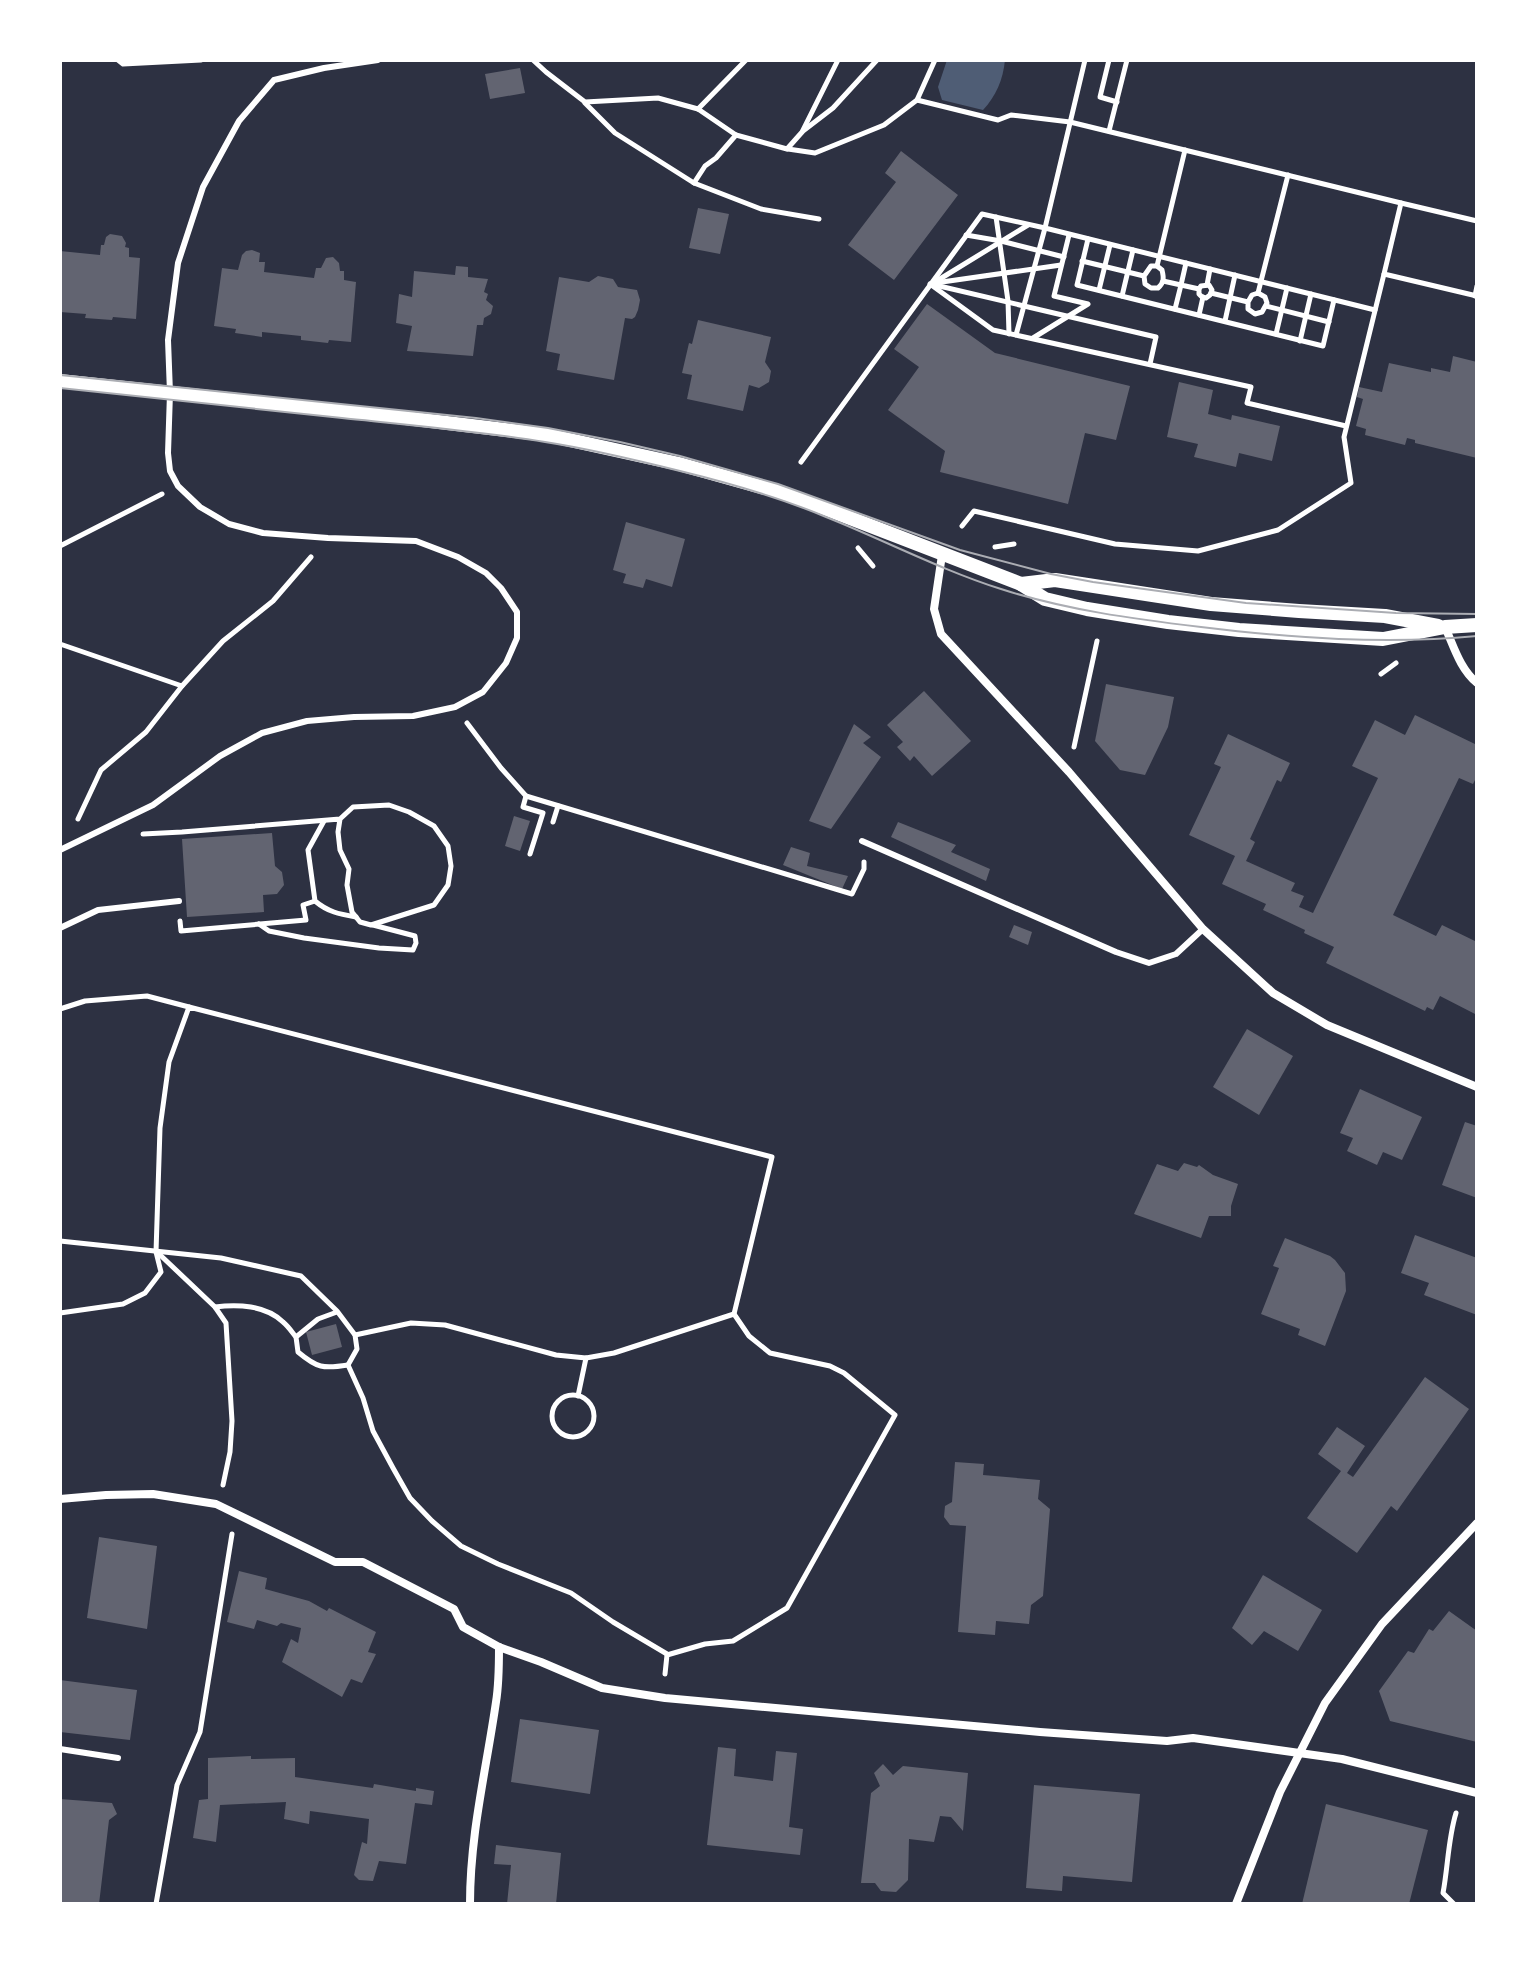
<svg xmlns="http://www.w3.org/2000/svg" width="1537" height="1964" viewBox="0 0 1537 1964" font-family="Overpass,sans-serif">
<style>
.water{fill:#4f5d75}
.building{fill:#626471}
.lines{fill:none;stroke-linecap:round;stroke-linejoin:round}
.path{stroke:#fff;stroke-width:5}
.service{stroke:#fff;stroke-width:6}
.minor{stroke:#fff;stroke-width:8}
.tertiary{stroke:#fff;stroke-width:14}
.tram{stroke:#abadb3;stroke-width:2}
</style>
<rect width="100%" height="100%" fill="#2d3142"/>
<path class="water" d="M947 60H1005C1003 80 996 96 983 110L942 100 938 87Z"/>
<g class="building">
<path d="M520 68 525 93 490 99 485 74Z"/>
<path d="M901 151 958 195 894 280 848 245 896 182 885 173Z"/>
<path d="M698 208 729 214 720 254 689 248Z"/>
<path d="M110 234 122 236 126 243 125 247 129 248V257L140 258 136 319 113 317 112 320 85 318 86 314 60 312V251L100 255 101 245H104L106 237Z"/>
<path d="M252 250 260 253 259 262H265L264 272 314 278 316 268H321L326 258 333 257 339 263 340 271H344V280L356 282 351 342 329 340 328 343 301 340V336L262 332V337L235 333 236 329 214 326 222 268 238 270 242 255 246 251Z"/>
<path d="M456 266 468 267V277L488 279 484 292 488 294 486 300 493 306 491 314 484 318 483 325H477L473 356 407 351 412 326 396 323 399 294 412 297 414 271 455 275Z"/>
<path d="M598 276 613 279 618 287 637 290 640 300 638 310 635 317 632 319 625 318 614 380 557 370 560 354 546 351 559 277 589 282Z"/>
<path d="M927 304 995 353 1130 386 1116 440 1085 433 1068 504 940 472 945 451 888 410 919 367 894 349Z"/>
<path d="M698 320 771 337 765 362 771 371 769 382 759 388 749 385 743 411 687 399 692 375 682 373 689 343 692 344Z"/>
<path d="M1453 356 1477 362V458L1415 443V440L1407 438 1405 445 1365 435 1366 429 1356 426 1363 399 1357 397 1359 387 1382 392 1389 363 1431 372V368L1450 372Z"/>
<path d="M1179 382 1213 390 1208 414 1231 420 1232 415 1280 426 1272 461 1239 453 1236 467 1194 457 1198 444 1167 437Z"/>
<path d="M626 522 685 539 672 587 646 579 643 588 623 583 626 574 613 570Z"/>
<path d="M1106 684 1174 697 1168 727 1145 775 1120 770 1095 741Z"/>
<path d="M924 691 971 741 932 776 914 756 910 761 897 747 903 742 887 725Z"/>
<path d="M1415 715 1477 745V776L1473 784 1459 778 1393 915 1436 936 1442 925 1477 942V1015L1440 996 1433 1010 1427 1007 1425 1011 1326 963 1334 947 1304 933 1305 930 1263 910 1266 904 1222 884 1235 856 1189 835 1221 767 1214 764 1228 734 1290 763 1281 782 1277 780 1250 839 1255 842 1246 861 1295 883 1291 891 1304 896 1299 907 1313 913 1378 778 1352 766 1375 720 1405 735Z"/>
<path d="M854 724 871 737 863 743 881 757 831 829 809 821Z"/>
<path d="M514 816 530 821 520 851 505 846Z"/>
<path d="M898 822 956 845 951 852 990 869 986 881 891 837Z"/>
<path d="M272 833 275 866 282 872 284 885 277 894 263 895 264 912 187 917 182 839Z"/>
<path d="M791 847 810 853 807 866 848 876 842 889 783 865Z"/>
<path d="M1014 925 1032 932 1028 945 1009 937Z"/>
<path d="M1247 1029 1293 1056 1259 1115 1213 1087Z"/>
<path d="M1360 1089 1422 1117 1402 1160 1383 1152 1377 1165 1347 1151 1353 1138 1340 1133Z"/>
<path d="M1465 1122 1477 1126V1198L1442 1185Z"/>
<path d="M1184 1163 1197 1167 1199 1165 1213 1175 1238 1184 1231 1206V1216H1209L1201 1238 1134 1214 1157 1164 1178 1171Z"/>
<path d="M1415 1235 1477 1258V1315L1424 1295 1429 1283 1401 1273Z"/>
<path d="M1285 1238 1330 1256 1335 1260 1345 1273 1346 1291 1325 1346 1298 1335 1300 1329 1261 1314 1279 1268 1273 1266Z"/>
<path d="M336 1324 342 1347 312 1355 306 1332Z"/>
<path d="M1425 1377 1469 1409 1397 1511 1391 1506 1357 1553 1307 1518 1341 1471 1318 1454 1337 1427 1365 1446 1347 1473 1353 1477Z"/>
<path d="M955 1462 984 1464 983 1475 1040 1480 1038 1499 1050 1509 1043 1596 1031 1605 1029 1624 996 1621 995 1635 958 1632 966 1526 950 1525 944 1517 945 1506 952 1502Z"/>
<path d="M99 1537 157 1546 147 1629 87 1618Z"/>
<path d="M239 1571 267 1578 265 1589 309 1601 327 1611 329 1608 376 1632 368 1652 376 1654 362 1683 351 1679 342 1697 282 1662 291 1639 298 1643 301 1628 281 1623 277 1626 257 1620 254 1629 227 1622Z"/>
<path d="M1263 1575 1322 1610 1298 1651 1264 1631 1252 1645 1232 1628Z"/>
<path d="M1449 1611 1477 1631V1742L1390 1721 1379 1691 1408 1651 1414 1653 1429 1629 1433 1631Z"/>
<path d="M60 1680 137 1690 130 1740 60 1732Z"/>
<path d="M520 1719 599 1730 590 1794 511 1782Z"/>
<path d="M718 1747 736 1749 734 1776 773 1781 776 1751 797 1753 789 1827 803 1829 800 1855 707 1845Z"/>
<path d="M251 1756V1759L295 1758V1777L373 1788 374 1784 416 1791V1788L434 1791 432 1805 415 1803 406 1864 379 1861 373 1881 359 1880 354 1875 362 1842 367 1844 369 1819 310 1811 309 1824 284 1819 286 1802 220 1805 216 1842 193 1838 199 1800 208 1799V1758Z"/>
<path d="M883 1764 893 1775 903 1766 968 1773 963 1831 951 1817 940 1816 934 1842 909 1839 908 1880 896 1892 881 1891 875 1883H861L871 1793 880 1786 874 1773Z"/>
<path d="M1034 1785 1140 1794 1132 1882 1063 1876 1062 1891 1026 1888Z"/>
<path d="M60 1799 112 1803 117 1814 109 1820 99 1904H60Z"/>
<path d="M1326 1804 1428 1830 1409 1904H1302Z"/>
<path d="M496 1845 561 1853 556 1904H507L511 1865 494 1864Z"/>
</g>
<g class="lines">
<g class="path">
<path d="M118 60 123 64 201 60"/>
<path d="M533 60 546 72 585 102 658 98 698 109 736 135 787 149 803 131 833 108 877 60"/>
<path d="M1085 60 1045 228 1375 310"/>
<path d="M1109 60 1100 97 1117 102"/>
<path d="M917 100 998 120 1011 115 1070 122 1401 203 1384 274 1477 296"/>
<path d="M585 103 615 133 694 183 761 209 819 219"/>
<path d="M698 109 746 60"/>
<path d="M803 130 838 60"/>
<path d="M1109 131 1127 60"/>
<path d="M788 149 815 153 884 125 917 100 935 60"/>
<path d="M694 183 705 166 716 158 736 135"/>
<path d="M1401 203 1477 221"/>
<path d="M996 217 1008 301 1009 334"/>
<path d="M966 235 1001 241 1064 257"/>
<path d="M1088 239 1077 285 1323 346 1334 300"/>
<path d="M1082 261 1144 276 1145 284 1151 288H1158C1164 283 1164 278 1162 270L1157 266H1151L1144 276"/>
<path d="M1186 263 1181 285 1199 289V294L1202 297 1206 298 1210 295 1212 290 1209 285 1201 286 1199 289"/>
<path d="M1157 266 1185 150"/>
<path d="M1163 281 1181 285 1175 309"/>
<path d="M935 282 1028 225"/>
<path d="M935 283 1061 265"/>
<path d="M930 284 993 330 1251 387 1247 403 1346 426"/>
<path d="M935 285 1156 337 1150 364"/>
<path d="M1207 285 1210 269"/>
<path d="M1099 290 1110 245"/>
<path d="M1211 293 1248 302V309L1255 314 1262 312 1267 303 1265 297 1258 293 1252 295 1248 302"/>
<path d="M1258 293 1288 175"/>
<path d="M1122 296 1133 250"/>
<path d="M1475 296 1477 286"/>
<path d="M1266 306 1329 322"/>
<path d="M1199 315 1203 297"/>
<path d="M1225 321 1235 275"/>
<path d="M1276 334 1287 288"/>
<path d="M1033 338 1088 304 1054 296 1069 235"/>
<path d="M1300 341 1311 294"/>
<path d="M801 462 982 214 1045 228 1016 335"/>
<path d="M962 526 974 511 1115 544 1198 551 1278 530 1351 483 1344 437 1384 274"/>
<path d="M60 546 162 494"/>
<path d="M995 547 1014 544"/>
<path d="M858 548 873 566"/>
<path d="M60 644 182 686"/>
<path d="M1381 674 1396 663"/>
<path d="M467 723 501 768 526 796 852 894 864 869V862"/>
<path d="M1074 747 1097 641"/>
<path d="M526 796 523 807 543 813 530 854"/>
<path d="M78 819 101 770 146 732 182 686 223 641 273 601 311 557"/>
<path d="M324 821 308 850 315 901C328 912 339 914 356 917"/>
<path d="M553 822 558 806"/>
<path d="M143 834 182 832 340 819 353 807 389 805 409 812 434 826 448 846 451 866 448 885 434 905 371 925 360 922 352 912 347 885 349 869 340 850 338 832 340 819"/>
<path d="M180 921 181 931 306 920 303 905 315 901"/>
<path d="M259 924 269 931 304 938 379 948 413 950 416 943 415 936 373 925"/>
<path d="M60 1009 85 1001 147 996 189 1007"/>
<path d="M60 1241 221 1258 301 1276 337 1311 355 1335 357 1349 348 1365 363 1398 373 1431 393 1468 410 1498 432 1521 461 1546 498 1564 571 1593 613 1622 667 1654"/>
<path d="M157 1252 215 1307 226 1323 232 1421 230 1452 223 1485"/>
<path d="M215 1307C237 1304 266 1305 283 1322 288 1326 292 1332 296 1337"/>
<path d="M337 1312 318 1319 296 1337 298 1352C317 1368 323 1369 348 1365"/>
<path d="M60 1313 123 1304 145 1293 161 1272 156 1252 160 1128 169 1062 189 1007 772 1157 734 1314 749 1336 770 1353 830 1366 844 1373 895 1415 787 1608 733 1641 705 1644 667 1655 665 1674"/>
<path d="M355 1335 411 1323 445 1325 556 1355 586 1358 614 1353 734 1314"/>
<circle cx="573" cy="1416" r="21"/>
<path d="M578 1396 586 1358"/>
<path d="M156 1904 177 1785 200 1732 232 1534"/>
<path d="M1454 1904 1443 1893C1448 1867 1448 1839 1456 1813"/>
</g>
<g class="service">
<path d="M862 841 1116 952 1149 963 1176 954 1203 929"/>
<path d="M60 850 153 805 220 756 262 733 307 721 354 717 413 716 455 707 483 692 506 663 517 638V612L501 588 486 573 458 557 416 541 328 538 263 533 229 524 200 507 178 486 170 471 168 453 170 393 168 340 178 263 203 187 239 121 274 80 324 68 378 60"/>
<path d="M60 928 98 910 179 901"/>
<path d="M60 1749 118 1758"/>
</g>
<g class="minor">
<path d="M942 555 934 609 941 634 1069 772 1203 929 1273 993 1327 1025 1477 1087"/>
<path d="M1445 627C1454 647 1460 669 1477 683"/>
<path d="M60 1499 106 1495 153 1494 216 1504 335 1562H363L454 1609 463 1627 499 1647 541 1662 602 1688 665 1698 1040 1732 1167 1741 1193 1738 1342 1759 1477 1793"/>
<path d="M470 1904C470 1834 486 1771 496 1702 499 1684 499 1665 499 1647"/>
<path d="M1236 1904 1280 1792 1325 1703 1382 1624 1477 1523"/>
</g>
<g class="tertiary">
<path d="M60 381 397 417 547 435 679 464 776 491 824 508 1021 584 1045 599 1087 609 1168 622 1239 630 1383 639 1445 627 1477 625"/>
<path d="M1021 584 1055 580 1211 604 1299 611 1385 616 1438 626"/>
</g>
<g class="tram">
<path d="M60 375 476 418 548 428 620 442 680 456 778 484 960 550 1051 574 1093 582 1246 603 1396 613 1477 614"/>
<path d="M60 388C154 398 248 408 342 418 410 425 478 431 545 442 590 449 636 460 680 471 729 483 779 497 826 517 884 540 941 570 1001 589 1066 610 1134 619 1201 627 1292 638 1385 645 1477 636"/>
</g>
</g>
<rect width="1537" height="1964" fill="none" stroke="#ffffff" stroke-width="124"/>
</svg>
